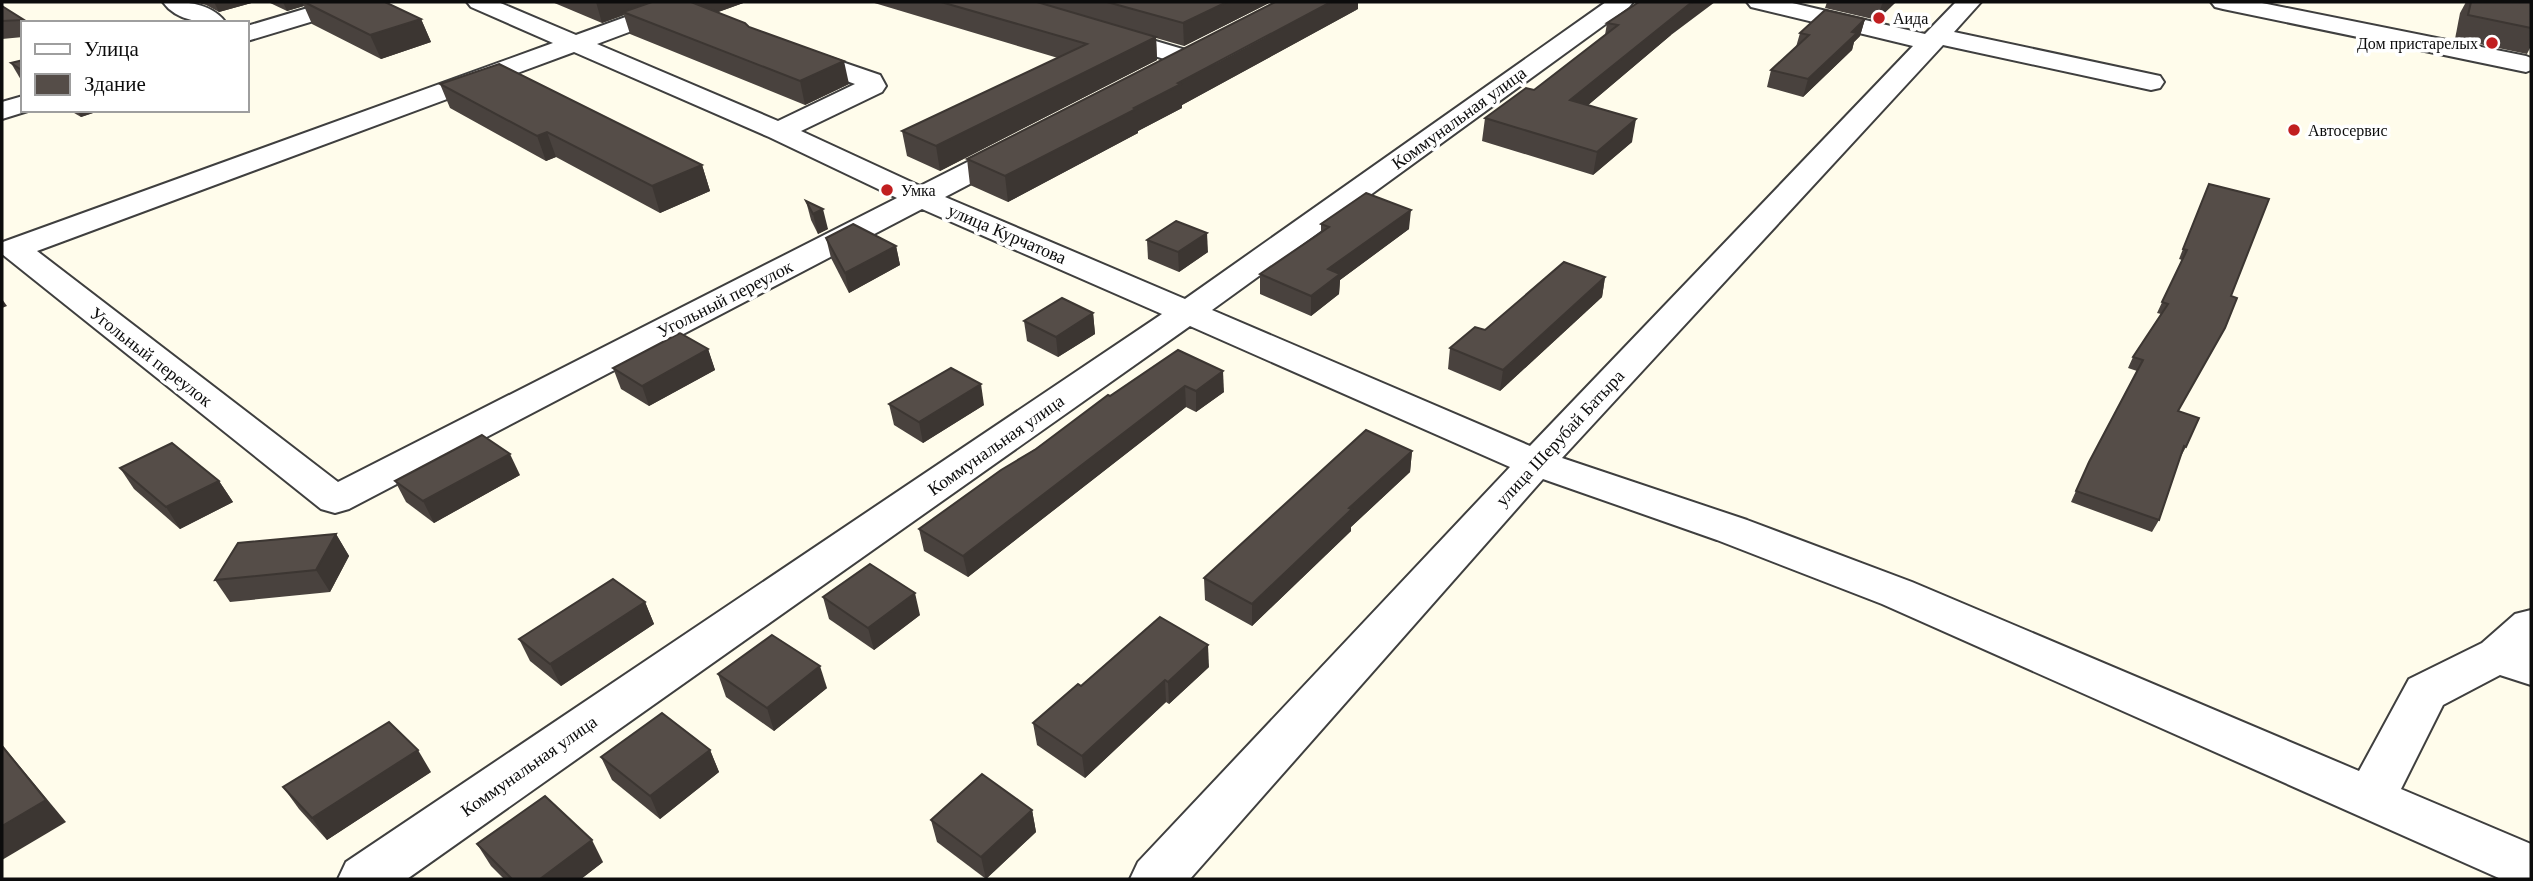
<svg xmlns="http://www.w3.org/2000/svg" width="2533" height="881" viewBox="0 0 2533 881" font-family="Georgia,serif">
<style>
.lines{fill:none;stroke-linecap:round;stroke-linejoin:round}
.minor-casing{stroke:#3f3f3f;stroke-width:4}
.minor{fill:#fff;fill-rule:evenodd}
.wall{fill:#49423e}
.shaded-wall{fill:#3c3632}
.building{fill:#554d48;stroke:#3c3632;stroke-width:2}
.poi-dot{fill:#c11f20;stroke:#fff;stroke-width:2.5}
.labels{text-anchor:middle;stroke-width:7;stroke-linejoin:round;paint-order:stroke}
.far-poi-label{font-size:16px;fill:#0c0c0c;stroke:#fff;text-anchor:start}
.street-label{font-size:18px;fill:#0c0c0c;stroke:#fff}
</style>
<rect width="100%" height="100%" fill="#fffceb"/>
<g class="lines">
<g class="minor-casing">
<g id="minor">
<path d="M163 2C184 1 212 3 226 23 204 23 177 22 163 2Z"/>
<path d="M328 2H364L360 7 247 41V26Z"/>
<path d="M467 2H498L576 35 667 2H700L696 7 597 44 778 121 855 84 789 60 785 55 789 50 798 47 807 50 880 75 886 86 882 92 801 131 920 186 1005 143 1015 140 1025 143 1029 149 1025 155 945 197 1185 299 1606 2H1633L1629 7 1212 310 1530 446 1913 46 1751 7 1747 2H1788L1925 34 1956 2H1981L1954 32 2160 76 2164 82 2160 88 2151 90 1943 45 1562 458 1747 520 1912 582 2359 771 2409 679 2482 643 2515 614 2531 610V685L2500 675 2443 705 2401 789 2531 844V879H2501L1882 604 1717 540 1543 479 1190 879H1130L1138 862 1510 467 1190 326 407 879H338L346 862 1162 314 922 209 349 509 335 513 321 509 2 254 3 242 553 43 471 7ZM574 52 769 137 897 198 338 482 37 251Z"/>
<path d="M2211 2H2257L2526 56 2531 58V70L2526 72 2223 9 2215 7Z"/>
<path d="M1105 26 1196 53 1200 58 1196 63 1187 66 1096 38 1093 33 1096 28Z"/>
<path d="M23 96V110H31L2 119V102Z"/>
</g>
</g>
<use href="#minor" class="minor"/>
</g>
<g class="wall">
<path d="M193 2H255L219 12 206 5Z"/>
<path d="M268 2H385L421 19 431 42 381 59 312 24 304 6 287 11Z"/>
<path d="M552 2H746L718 12 749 27 849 84 805 105 630 34 624 15 602 23Z"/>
<path d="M871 2H1271L1184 46 1156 38 1157 60 940 171 907 156 902 131 1058 58Z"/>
<path d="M1827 2H1896L1877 20 1825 8Z"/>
<path d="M2466 2H2531V46L2527 54 2455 39 2460 13Z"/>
<path d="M2 6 24 20 26 23H23V37L2 39Z"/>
<path d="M1358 9 1182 105V108L1138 131V133L1008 202 970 185 967 159Z"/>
<path d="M1865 19 1860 36 1854 42 1852 50 1803 97 1767 87 1771 70 1796 47 1800 33Z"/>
<path d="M1607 23 1671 35 1588 105 1632 142 1593 175 1482 141 1485 118 1534 90 1605 35Z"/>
<path d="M23 60V82L21 80 11 63Z"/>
<path d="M440 84 702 165 710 191 660 213 556 157 546 161 450 108Z"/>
<path d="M69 110H102L81 117Z"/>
<path d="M2209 184 2178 411 2186 447 2180 458 2159 520 2152 532 2071 502 2089 462 2137 371 2128 368 2133 357 2161 314 2157 313 2182 260 2179 259Z"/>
<path d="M806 201 828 229 818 234 811 220Z"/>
<path d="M1321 224 1409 229 1340 280 1339 294 1311 316 1260 294V274L1321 233Z"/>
<path d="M826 238 896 246 900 265 849 293 831 258Z"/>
<path d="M1147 240 1208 252 1179 272 1148 259Z"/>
<path d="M1605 277 1602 297 1500 391 1448 369 1450 348 1485 330Z"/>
<path d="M1093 313 1095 334 1058 357 1027 341 1024 321Z"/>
<path d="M708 349 715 370 649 406 621 389 613 368Z"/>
<path d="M1178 350 1224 392 1196 412 1186 407 968 577 924 551 919 529Z"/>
<path d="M889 404 984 405 923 443 894 425Z"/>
<path d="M1412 451 1410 472 1351 527V531L1252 626 1205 600 1204 578Z"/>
<path d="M120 468 219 481 233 502 180 529 134 489Z"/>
<path d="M520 475 434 523 406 502 395 481Z"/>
<path d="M336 534 349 556 330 592 230 602 215 580Z"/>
<path d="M823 597 920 615 874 650 829 619Z"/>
<path d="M645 602 654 624 561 686 530 661 519 639Z"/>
<path d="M1209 667 1169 704 1166 702 1085 778 1037 745 1033 723 1081 686Z"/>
<path d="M718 674 827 688 774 731 726 697Z"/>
<path d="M710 750 719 772 660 819 612 780 601 757Z"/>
<path d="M431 772 327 840 299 809 283 787Z"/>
<path d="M1032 810 1036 832 986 879 937 842 931 820Z"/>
<path d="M477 844 603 862 581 879H504L491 866Z"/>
</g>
<g class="shaded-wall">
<path d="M214 2H255L219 12Z"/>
<path d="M283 2H302L304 6 287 11Z"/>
<path d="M596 2H660L623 12 624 15 602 23Z"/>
<path d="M685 2H746L691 22Z"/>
<path d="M1227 2H1271L1184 46 1183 23Z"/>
<path d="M1331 2H1358V9L1182 105V108L1138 131V133L1008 202 1005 176Z"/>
<path d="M1692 2H1715L1671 35 1567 123 1570 100Z"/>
<path d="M1884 2H1896L1877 20 1882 4Z"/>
<path d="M421 19 431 42 381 59 370 35Z"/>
<path d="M1865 19 1860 36 1854 42 1852 50 1803 97 1808 79 1852 32Z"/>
<path d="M1156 37 1157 60 940 171 936 146Z"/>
<path d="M844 61 849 84 805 105 800 81Z"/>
<path d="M77 110H102L81 117Z"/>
<path d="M1636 119 1632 142 1593 175 1597 152Z"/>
<path d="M547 132 556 157 546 161 537 136Z"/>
<path d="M702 165 710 191 660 213 652 186Z"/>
<path d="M823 209 828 229 818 234 813 214Z"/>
<path d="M1411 210 1409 229 1340 280 1339 294 1311 316V296L1328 269Z"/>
<path d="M1207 233 1208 252 1179 272 1178 252Z"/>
<path d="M896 246 900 265 849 293 845 273Z"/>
<path d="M1605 277 1602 297 1500 391 1503 370Z"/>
<path d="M2 299 7 306 2 308Z"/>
<path d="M1093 313 1095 334 1058 357 1056 337Z"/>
<path d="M708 349 715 370 649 406 642 386Z"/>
<path d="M1223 371 1224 392 1196 412V391Z"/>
<path d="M981 384 984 405 923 443 919 422Z"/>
<path d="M1185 386 1186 407 968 577 963 556Z"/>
<path d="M1412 451 1410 472 1351 527V531L1252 626V604L1349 508Z"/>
<path d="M510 454 520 475 434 523 423 501Z"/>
<path d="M219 481 233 502 180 529 166 507Z"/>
<path d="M336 534 349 556 330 592 316 570Z"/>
<path d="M915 593 920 615 874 650 868 628Z"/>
<path d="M645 602 654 624 561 686 550 664Z"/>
<path d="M1208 645 1209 667 1169 704 1168 682Z"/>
<path d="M820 666 827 688 774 731 767 708Z"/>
<path d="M1165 680 1166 702 1085 778 1082 756Z"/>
<path d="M2 745 66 822 2 860Z"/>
<path d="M418 750 431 772 327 840 312 818Z"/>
<path d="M710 750 719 772 660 819 650 796Z"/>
<path d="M1032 810 1036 832 986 879 981 857Z"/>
<path d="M592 840 603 862 581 879H540Z"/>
</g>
<g class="building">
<path d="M304 2H385L421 19 370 35Z"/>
<path d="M652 2H691L745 23 749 27 844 61 800 81 623 12Z"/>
<path d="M941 2H1037L1156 37 936 146 902 131 1087 44Z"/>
<path d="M1107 2H1227L1183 23Z"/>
<path d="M1275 2H1331L1178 83 1181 84 1134 108 1136 109 1005 176 967 159Z"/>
<path d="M1639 2H1692L1570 100 1636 119 1597 152 1485 118 1526 88 1534 90 1618 25 1607 23Z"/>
<path d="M2471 2H2531V28L2468 15Z"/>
<path d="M2 6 24 20 2 21Z"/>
<path d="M1825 10 1865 19 1852 32 1857 33 1808 79 1771 70 1809 35 1800 33Z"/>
<path d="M23 60V71L11 63Z"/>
<path d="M499 64 702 165 652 186 547 132 537 136 440 84Z"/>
<path d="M2209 184 2269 199 2231 296 2237 298 2225 328 2178 411 2199 418 2186 447 2184 446 2159 520 2076 491 2089 462 2143 360 2133 357 2168 304 2162 302 2187 250 2183 249Z"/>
<path d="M1366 193 1411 210 1328 269 1340 274 1311 296 1260 274 1329 227 1321 224Z"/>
<path d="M806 201 823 209 813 214Z"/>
<path d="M1176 221 1207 233 1178 252 1147 240Z"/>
<path d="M853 224 896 246 845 273 826 238Z"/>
<path d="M1564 262 1605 277 1503 370 1450 348 1475 327 1485 330Z"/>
<path d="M1062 298 1093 313 1056 337 1024 321Z"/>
<path d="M680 333 708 349 642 386 613 368Z"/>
<path d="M1178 350 1223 371 1196 391 1185 386 963 556 919 529 1001 470 1036 449 1108 395 1110 396Z"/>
<path d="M951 368 981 384 919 422 889 404Z"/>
<path d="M1366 430 1412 451 1349 508 1352 509 1252 604 1204 578Z"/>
<path d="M482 435 510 454 423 501 395 481Z"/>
<path d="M172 443 219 481 166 507 120 468Z"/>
<path d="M336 534 316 570 215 580 238 543Z"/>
<path d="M870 564 915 593 868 628 823 597Z"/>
<path d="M613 579 645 602 550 664 519 639Z"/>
<path d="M1160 617 1208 645 1168 682 1165 680 1082 756 1033 723 1078 684 1081 686Z"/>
<path d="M772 635 820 666 767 708 718 674Z"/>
<path d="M662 713 710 750 650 796 601 757Z"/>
<path d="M389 722 418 750 312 818 283 787Z"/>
<path d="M2 746 46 800 2 826Z"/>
<path d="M982 774 1032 810 981 857 931 820Z"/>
<path d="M545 796 592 840 540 879H512L477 844Z"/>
</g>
<g class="poi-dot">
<circle cx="1879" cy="18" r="7"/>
<circle cx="2492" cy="43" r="7"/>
<circle cx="2294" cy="130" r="7"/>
<circle cx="887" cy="190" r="7"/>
</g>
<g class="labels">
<g class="far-poi-label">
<text x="1893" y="24">Аида</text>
<text x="2478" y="49" text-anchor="end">Дом пристарелых</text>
<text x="2308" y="136">Автосервис</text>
<text x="901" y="196">Умка</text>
</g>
<g class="street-label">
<text transform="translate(1459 118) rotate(-36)" y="6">Коммунальная улица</text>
<text transform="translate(1007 234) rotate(23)" y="6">улица Курчатова</text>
<text transform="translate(725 299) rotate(-27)" y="6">Угольный переулок</text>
<text transform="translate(151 357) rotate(38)" y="6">Угольный переулок</text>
<text transform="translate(1560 438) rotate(-47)" y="6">улица Шерубай Батыра</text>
<text transform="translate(996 445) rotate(-35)" y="6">Коммунальная улица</text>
<text transform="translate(529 766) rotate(-35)" y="6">Коммунальная улица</text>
</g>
</g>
<rect width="2533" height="881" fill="none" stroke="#0c0c0c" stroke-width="7"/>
<rect x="21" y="21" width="228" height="91" fill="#ffffff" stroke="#9e9e9e" stroke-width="2"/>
<rect x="35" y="44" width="35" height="10" fill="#ffffff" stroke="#9e9e9e" stroke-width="2"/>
<text x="84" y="56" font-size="21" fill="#0c0c0c">Улица</text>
<rect x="35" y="74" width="35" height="21" fill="#554d48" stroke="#9e9e9e" stroke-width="2"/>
<text x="84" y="91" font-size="21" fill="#0c0c0c">Здание</text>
</svg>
